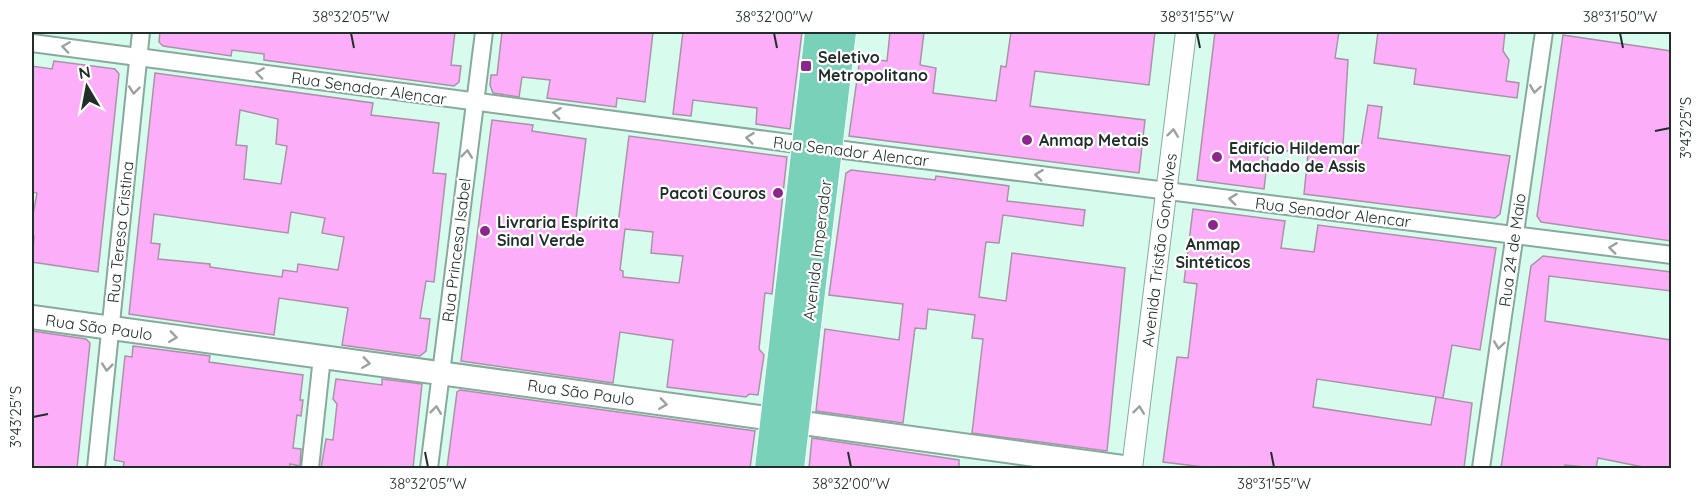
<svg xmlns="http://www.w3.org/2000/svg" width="1703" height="500" viewBox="0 0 1703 500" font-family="Quicksand,sans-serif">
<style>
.building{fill:#fcaff8;stroke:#ab92a9;stroke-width:1.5;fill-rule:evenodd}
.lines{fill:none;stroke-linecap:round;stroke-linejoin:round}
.minor-casing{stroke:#87aa9d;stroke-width:20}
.tertiary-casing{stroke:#87aa9d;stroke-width:22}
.secondary-casing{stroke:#87aa9d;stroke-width:26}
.primary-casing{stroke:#fff;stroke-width:28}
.minor{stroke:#fff;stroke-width:16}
.tertiary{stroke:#fff;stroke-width:20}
.secondary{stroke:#fff;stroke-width:22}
.primary{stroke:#79d1ba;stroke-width:26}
.oneway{stroke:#9ba19f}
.ticks{fill:none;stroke:#202f29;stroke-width:2}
.poi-dot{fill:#8d268c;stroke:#fff;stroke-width:2}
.labels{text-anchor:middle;stroke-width:4.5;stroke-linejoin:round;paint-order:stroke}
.poi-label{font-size:16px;font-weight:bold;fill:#202f29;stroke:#fff;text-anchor:start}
.street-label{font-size:16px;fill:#202f29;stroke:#fff}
.neatline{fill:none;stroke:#202f29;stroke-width:2}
.ticks-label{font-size:15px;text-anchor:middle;fill:#202f29}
</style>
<rect width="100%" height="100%" fill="#d7fced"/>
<g class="building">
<path d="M160 32H455L451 65 461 66 459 82 454 86 264 60V54L232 50 231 56 163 46 159 42Z"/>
<path d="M502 32H653L645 102 617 98 616 107 547 98 550 80 522 77 519 97 493 93 490 85 491 75H497Z"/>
<path d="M683 32H802L790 129 756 124 757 108 693 100 691 116 673 114Z"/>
<path d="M890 32H924L920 65 936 68 933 93 996 101 1001 66 1006 67 1011 32H1155L1149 85 1035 71 1030 106 1145 120 1139 173 849 136 860 58 887 61Z"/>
<path d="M1215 32H1339L1335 58 1348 60 1343 145 1361 147 1368 105 1382 107 1378 138 1510 156 1500 214 1495 218 1304 194 1308 154 1269 148 1264 189 1197 180Z"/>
<path d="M1378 32H1505L1503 51 1509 60 1506 81 1519 83 1517 98 1414 84 1416 69 1374 63Z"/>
<path d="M1563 35 1671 51V241L1541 222 1537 216Z"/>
<path d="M54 61 115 69 119 74 98 272 32 262 34 236 32 235V220L37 193 32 192V66L52 69Z"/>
<path d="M155 73 373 103 371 115 439 123 433 173 446 174 434 282 426 281 420 318 430 319 426 351 420 356 342 345 348 308 279 298 274 335 129 314ZM240 110 278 119 276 144 287 146 281 184 244 179 247 146 236 145ZM291 212 325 218 322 233 344 237 338 270 298 264 297 272 283 270 282 277 224 269 210 267V264L158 259 160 244 151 243 154 214 288 233Z"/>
<path d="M492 120 533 125 532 131 586 139 576 219 618 224 629 136 787 157 772 294 765 293 759 349 764 355 758 395 749 394 746 397 667 387 673 340 620 332 613 383 461 361ZM625 229 653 232 651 253 683 256 679 283 623 277V271L620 270Z"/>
<path d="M851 170 935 180 936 176 1009 186 1007 201 1085 210 1083 226 1003 215 999 243 986 242 979 297 1006 301 1012 253 1125 268 1107 451 972 433 983 339 972 338 975 315 928 309 926 329 915 328 903 423 816 411 825 329 899 340 903 304 829 295 846 173Z"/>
<path d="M1193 209 1285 221 1281 248 1314 252 1318 225 1496 248 1480 350 1452 345 1443 398 1317 379 1313 407 1404 421 1431 425 1436 397 1472 403 1464 468H1212L1163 462 1177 357 1188 358 1197 284 1184 282Z"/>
<path d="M1543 256 1671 272V291L1549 276 1545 321 1671 340V468H1648L1598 458 1596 468 1565 465 1563 468H1501L1531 266Z"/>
<path d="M32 331 86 339 90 343 77 468 32 467Z"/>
<path d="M133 346 210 356 209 362 303 375 300 400H303L301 416 297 415 293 448 301 449 300 466 290 464V468H123L124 462 114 460 125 356 132 357Z"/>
<path d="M336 379 382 385V379L422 384 413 468H321L326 439 333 440 337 404 333 399Z"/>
<path d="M460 390 755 431 750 468H447L457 392Z"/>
<path d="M812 438 959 460V468H809Z"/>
</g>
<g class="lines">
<g class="minor-casing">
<g id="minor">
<path d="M32 43 789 143 1672 255"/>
<path d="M96 468 141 32"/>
<path d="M310 468 322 357"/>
<path d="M429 468 484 32"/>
<path d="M1481 468 1544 32"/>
</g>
</g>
<g class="tertiary-casing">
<path id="tertiary" d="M1132 468 1186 32"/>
</g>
<g class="secondary-casing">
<path id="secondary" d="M32 317 1130 468"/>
</g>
<g class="primary-casing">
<g id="primary">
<path d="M768 468 818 32"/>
<path d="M791 468 843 32"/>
</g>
</g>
<use href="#minor" class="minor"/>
<use href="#tertiary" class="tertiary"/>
<use href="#secondary" class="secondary"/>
<use href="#primary" class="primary"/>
</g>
<defs><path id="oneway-chevron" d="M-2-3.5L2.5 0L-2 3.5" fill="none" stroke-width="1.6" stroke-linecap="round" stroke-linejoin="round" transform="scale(1.5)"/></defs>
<g class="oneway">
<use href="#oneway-chevron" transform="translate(66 47) rotate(-172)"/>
<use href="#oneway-chevron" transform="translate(260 73) rotate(-172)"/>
<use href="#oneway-chevron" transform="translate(1535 89) rotate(98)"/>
<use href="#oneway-chevron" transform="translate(134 90) rotate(96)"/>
<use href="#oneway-chevron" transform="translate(557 113) rotate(-173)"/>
<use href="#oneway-chevron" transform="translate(1173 133) rotate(-83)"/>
<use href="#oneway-chevron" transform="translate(750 138) rotate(-173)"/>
<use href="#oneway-chevron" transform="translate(467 154) rotate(-83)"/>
<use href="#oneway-chevron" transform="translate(1039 175) rotate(-173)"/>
<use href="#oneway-chevron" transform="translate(1233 199) rotate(-173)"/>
<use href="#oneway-chevron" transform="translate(1613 248) rotate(-173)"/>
<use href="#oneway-chevron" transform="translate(173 337) rotate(8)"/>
<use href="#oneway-chevron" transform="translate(1499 345) rotate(98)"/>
<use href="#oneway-chevron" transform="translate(366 363) rotate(8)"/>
<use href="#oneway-chevron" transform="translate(107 367) rotate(96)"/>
<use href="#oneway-chevron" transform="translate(663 404) rotate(8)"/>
<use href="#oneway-chevron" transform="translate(436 410) rotate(-83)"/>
<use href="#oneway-chevron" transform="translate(1139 410) rotate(-83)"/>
</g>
<path class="ticks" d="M351 33 354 48M774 33 777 48M1197 33 1200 48M1620 33 1623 48M1655 131 1670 128M33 417 48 414M425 452 428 467M848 452 851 467M1271 452 1274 467"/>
<g class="poi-dot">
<rect x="800" y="60" width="12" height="12" rx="3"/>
<circle cx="1027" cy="140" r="6"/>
<circle cx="1217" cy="157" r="6"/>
<circle cx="778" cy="193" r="6"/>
<circle cx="1213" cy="225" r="6"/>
<circle cx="485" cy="231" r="6"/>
</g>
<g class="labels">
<g class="poi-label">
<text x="818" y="63">Seletivo<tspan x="818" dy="18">Metropolitano</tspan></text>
<text x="1039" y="146">Anmap Metais</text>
<text x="1229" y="154">Edifício Hildemar<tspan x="1229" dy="18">Machado de Assis</tspan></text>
<text x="766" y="199" text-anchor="end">Pacoti Couros</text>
<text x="497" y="228">Livraria Espírita<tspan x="497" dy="18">Sinal Verde</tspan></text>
<text x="1213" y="250" text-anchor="middle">Anmap<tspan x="1213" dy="18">Sintéticos</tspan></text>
</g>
<g class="street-label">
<text transform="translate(369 88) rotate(8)" y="6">Rua Senador Alencar</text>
<text transform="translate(851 151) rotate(7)" y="6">Rua Senador Alencar</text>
<text transform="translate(1333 212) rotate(7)" y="6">Rua Senador Alencar</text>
<text transform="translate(120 232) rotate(-84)" y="6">Rua Teresa Cristina</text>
<text transform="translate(456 250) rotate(-83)" y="6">Rua Princesa Isabel</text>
<text transform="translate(817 250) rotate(-83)" y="6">Avenida Imperador</text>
<text transform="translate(1159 250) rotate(-83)" y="6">Avenida Tristão Gonçalves</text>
<text transform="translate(1512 250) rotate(-82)" y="6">Rua 24 de Maio</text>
<text transform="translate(99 327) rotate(8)" y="6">Rua São Paulo</text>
<text transform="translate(581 392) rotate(8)" y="6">Rua São Paulo</text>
</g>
</g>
<rect width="1703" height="500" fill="none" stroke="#ffffff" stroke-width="66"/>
<g transform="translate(87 87) rotate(350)" stroke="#ffffff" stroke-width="4.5" paint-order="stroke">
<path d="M0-4.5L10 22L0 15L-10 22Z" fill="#202f29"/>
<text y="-9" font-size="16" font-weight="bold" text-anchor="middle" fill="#202f29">N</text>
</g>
<rect x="33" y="33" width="1637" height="434" class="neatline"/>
<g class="ticks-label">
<text x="351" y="22">38°32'05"W</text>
<text x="774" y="22">38°32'00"W</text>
<text x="1197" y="22">38°31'55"W</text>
<text x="1620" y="22">38°31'50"W</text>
<text transform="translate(1686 128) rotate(-90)" y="5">3°43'25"S</text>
<text transform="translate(16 417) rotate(-90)" y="5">3°43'25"S</text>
<text x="428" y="489">38°32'05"W</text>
<text x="851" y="489">38°32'00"W</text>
<text x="1274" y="489">38°31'55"W</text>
</g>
</svg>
